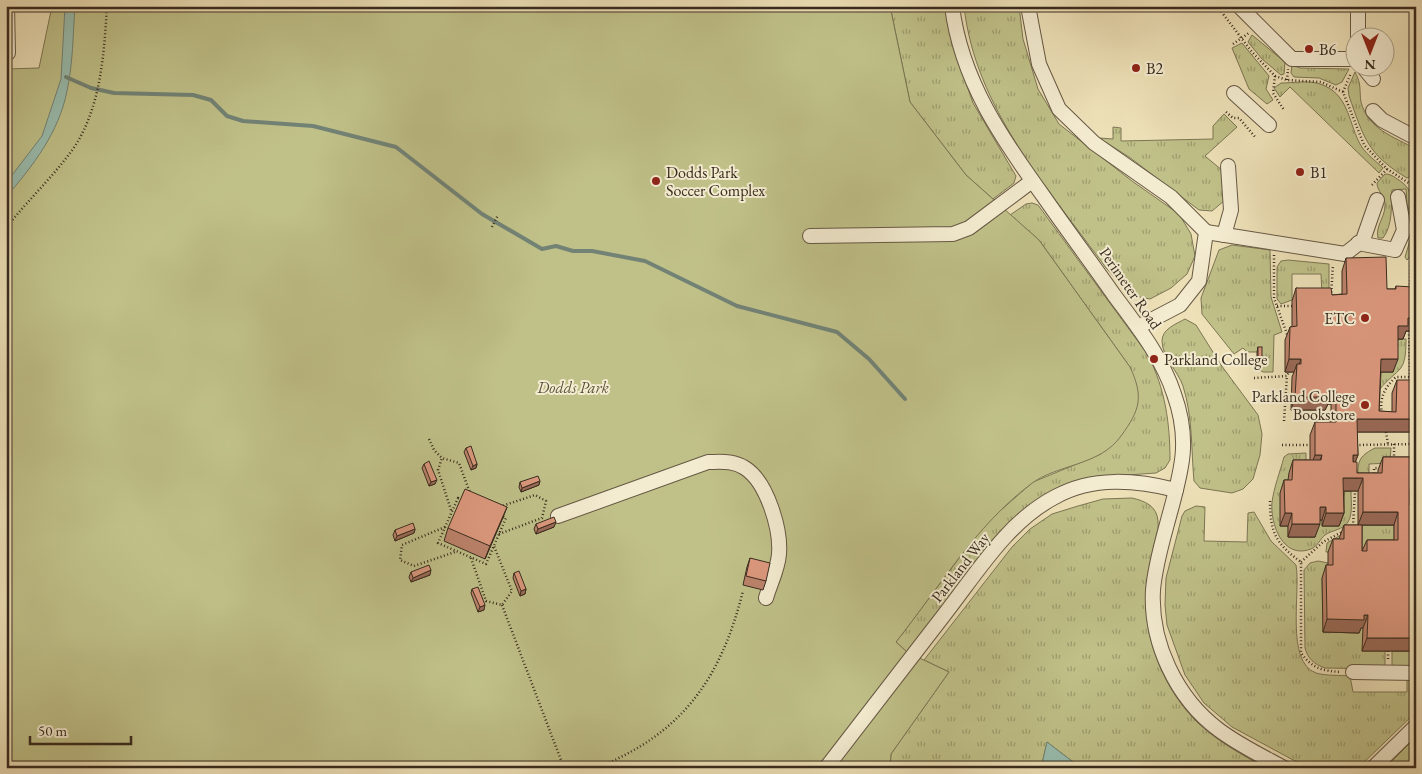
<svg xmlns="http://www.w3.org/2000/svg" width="1422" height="774" viewBox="0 0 1422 774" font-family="'EB Garamond',serif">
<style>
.grass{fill:url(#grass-tufts);stroke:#7c7654}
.green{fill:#c0c189;stroke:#7c7654}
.water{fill:#99beb0;stroke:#728376}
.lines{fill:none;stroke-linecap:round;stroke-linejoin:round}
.stream{stroke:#728376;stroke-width:4}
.minor-casing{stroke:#665844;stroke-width:16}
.path{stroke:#382b1e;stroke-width:2.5;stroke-dasharray:1 2.5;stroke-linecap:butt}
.minor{stroke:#f4ecd1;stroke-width:14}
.wall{fill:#bd836c;stroke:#382b1e;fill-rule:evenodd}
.shaded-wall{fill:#9a6a58;stroke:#382b1e}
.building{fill:#dc987e;stroke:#382b1e}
.poi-dot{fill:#8f2418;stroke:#f4ecd1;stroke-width:2}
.labels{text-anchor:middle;stroke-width:4;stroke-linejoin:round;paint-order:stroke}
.poi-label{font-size:16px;fill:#382b1e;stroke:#f4ecd1;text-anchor:start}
.street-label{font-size:16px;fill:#382b1e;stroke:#f4ecd1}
.park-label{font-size:16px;font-style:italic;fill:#5a5039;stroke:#f4ecd1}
</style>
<defs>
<pattern id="grass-tufts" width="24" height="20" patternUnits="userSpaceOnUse" patternTransform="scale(1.25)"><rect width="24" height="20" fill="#c0c189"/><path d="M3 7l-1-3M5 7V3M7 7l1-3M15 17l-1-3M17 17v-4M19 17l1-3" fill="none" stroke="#9d9d6f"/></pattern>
</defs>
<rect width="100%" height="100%" fill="#eee1b8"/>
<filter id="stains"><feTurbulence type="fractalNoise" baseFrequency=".004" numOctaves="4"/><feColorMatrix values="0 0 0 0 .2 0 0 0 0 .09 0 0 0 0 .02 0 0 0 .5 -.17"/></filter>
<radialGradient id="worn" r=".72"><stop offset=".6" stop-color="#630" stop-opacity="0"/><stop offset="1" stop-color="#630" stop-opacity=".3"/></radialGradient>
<g class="grass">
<path d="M890 6H947L959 63 973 103 1016 176 1014 183 993 199 966 175 910 102Z"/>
<path d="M964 6H1019L1023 39 1038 89 1059 124 1132 181 1179 214 1191 234 1195 256 1187 274 1171 288 1150 299 1140 297 1122 285 1106 268C1048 188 975 108 964 6Z"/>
<path d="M1252 35 1285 62 1284 74 1281 75 1262 59 1248 42Z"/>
<path d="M1242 43 1269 76 1266 89 1273 100 1267 104 1249 89 1232 48Z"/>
<path d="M1292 65 1300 68 1349 69 1342 82 1336 85 1319 78 1294 77 1291 73Z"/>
<path d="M1355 72C1362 85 1359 89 1361 102 1368 129 1394 137 1416 149V169L1412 176 1407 178C1367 154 1364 138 1349 96L1348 88Z"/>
<path d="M1281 83C1293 83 1309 80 1320 84 1348 93 1348 120 1359 142 1364 153 1375 160 1383 168L1379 173 1290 87 1280 97 1274 88Z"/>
<path d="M1224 114 1237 127 1205 156 1223 171 1225 200 1212 211 1199 210 1129 157 1099 138 1113 139V127L1121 128V141L1213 139V126Z"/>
<path d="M1385 174C1391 174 1394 177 1399 180 1422 196 1416 225 1416 250L1407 260 1405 257 1414 227 1407 204 1406 189 1392 190C1391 206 1393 225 1383 238H1378C1375 227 1385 217 1385 206 1386 196 1377 192 1377 183Z"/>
<path d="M1032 203 1038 205 1148 355C1165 389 1170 422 1170 460L1165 468 1156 473 1113 476 1057 489 907 652 896 642 984 525 1033 482 1101 454 1130 367 1039 240 1010 215 1026 204Z"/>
<path d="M1232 245 1270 250 1271 297 1282 332 1274 335 1273 372H1263L1256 368 1257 365H1260V352H1247L1243 348 1234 354 1202 314 1201 298 1219 250Z"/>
<path d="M1288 260 1329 264V295H1322L1321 274H1292V300L1281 304 1277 299V267L1281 261Z"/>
<path d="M1185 319 1196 325 1221 365 1258 415 1262 434 1260 455 1253 479 1243 489 1232 493 1200 488 1194 481C1191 449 1193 418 1183 386 1178 371 1162 357 1162 341 1162 329 1176 324 1185 319Z"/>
<path d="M1393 339H1406C1406 375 1399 366 1379 390L1377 372Z"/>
<path d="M1375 448H1391L1390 463 1369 464V486H1358C1358 465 1355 458 1375 448Z"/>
<path d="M1306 453V473L1288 526V537H1315V520H1322L1338 491H1351C1351 501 1353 514 1348 522 1343 530 1332 530 1325 535 1320 539 1318 546 1311 549 1283 560 1270 524 1272 502 1274 487 1280 472 1284 457L1288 454Z"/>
<path d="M1132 498C1145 501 1157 506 1158 521 1160 544 1150 566 1147 589 1141 636 1165 692 1199 724 1219 742 1242 755 1266 768H1081L1047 742 1041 768H890L891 754 949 672 924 660 1012 547 1030 529 1052 514 1078 506 1103 499Z"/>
<path d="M1196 506 1205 507 1204 541 1247 542 1248 513 1254 512 1271 541 1296 565C1301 592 1285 662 1316 673 1326 676 1340 675 1350 676L1353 692H1407V681L1410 679H1416V712L1358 768H1313L1295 761 1232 727 1204 703 1185 675 1167 625 1165 605 1166 578 1182 516 1185 511Z"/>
<path d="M1358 525H1394V553L1326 552 1327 543Z"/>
<path d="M1318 561 1328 563V578H1322L1323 632 1363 628 1385 651V669L1325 668C1314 664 1308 659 1305 648L1304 570 1310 563Z"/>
<path d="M1392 651H1416V668L1392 666Z"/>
<path d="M1416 737V768H1385Z"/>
</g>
<path class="green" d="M52 6H890L910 102 966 175 1039 240 1130 367C1144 397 1140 410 1121 436 1100 466 1057 464 1031 484 975 526 939 588 896 642L907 652 949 672 891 754 890 768H6V69L39 68Z"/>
<g class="water">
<path d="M65 6H75C73 34 73 63 67 91 59 132 33 166 6 197V183L42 136 61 79Z"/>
<path d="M1047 742 1081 768H1041Z"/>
</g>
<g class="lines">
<path class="stream" d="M66 77 91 88 114 93 193 95 211 100 227 116 243 121 313 126 396 147 482 214 542 249 556 246 573 251H592L645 261 737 306 837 332 869 359 905 399"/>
<g class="minor-casing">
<g id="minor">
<path d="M7 6 8 53"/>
<path d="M952 6C961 80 1002 139 1044 197 1067 230 1091 262 1114 295 1137 326 1162 357 1174 394 1192 444 1180 475 1167 524 1161 546 1155 567 1153 590 1150 642 1176 698 1219 730 1239 745 1262 756 1284 768"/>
<path d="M1028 6 1039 64 1059 109 1094 143 1171 197 1206 232 1199 281 1180 305 1138 327"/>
<path d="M1239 6 1292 59H1354"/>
<path d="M1358 38V6"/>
<path d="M1364 68 1373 79"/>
<path d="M1234 93 1269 125"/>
<path d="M1373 111 1382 120 1416 138"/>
<path d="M1206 232 1345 254 1363 240 1377 200"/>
<path d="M1224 235 1231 210 1228 166"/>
<path d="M810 236 953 234 969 228 1032 181"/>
<path d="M1358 243 1395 250 1404 230 1398 197"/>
<path d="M558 516 708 462C720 462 733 460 745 468 767 482 781 529 779 554 778 569 770 584 766 598"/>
<path d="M1353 672 1416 673"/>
<path d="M826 768C865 717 905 666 944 615 977 573 1007 522 1055 497 1093 476 1136 480 1176 490"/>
<path d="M1373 768 1416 726"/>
</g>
</g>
<g class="path">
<path d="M1217 6 1252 52 1275 76 1287 80 1321 82 1343 92 1364 145 1387 169 1412 185 1416 197"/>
<path d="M1233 44 1249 33"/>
<path d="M1275 76 1273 93 1284 110"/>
<path d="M1287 80 1288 69"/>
<path d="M1343 92 1351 73"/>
<path d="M1226 112 1233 118H1239L1256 138"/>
<path d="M1372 185 1387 169"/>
<path d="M1412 185 1416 177"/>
<path d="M492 227 498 215"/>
<path d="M6 228C27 201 53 177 73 149 101 108 104 54 107 6"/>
<path d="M1274 255V298L1288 337"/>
<path d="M1410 288 1411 266 1416 256"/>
<path d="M1331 296 1333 265"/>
<path d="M1277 306H1292"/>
<path d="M1409 331 1410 377"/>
<path d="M1254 378 1287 376 1289 372"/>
<path d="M1382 413C1379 398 1385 387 1396 377H1416"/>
<path d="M1284 421 1287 376"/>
<path d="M1386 432 1388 444"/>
<path d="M429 439 434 450 442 458"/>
<path d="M1394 444V460"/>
<path d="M1282 445H1310"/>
<path d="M1356 445 1416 444"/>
<path d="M1374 477V468H1382"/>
<path d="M458 498 506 518 486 564 438 543Z"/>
<path d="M1270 501C1270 532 1276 544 1301 562V653C1312 668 1322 671 1341 672"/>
<path d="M451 510 438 470 442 458 459 463 470 493"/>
<path d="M1353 526 1355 491"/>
<path d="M445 527 402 545 400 560 414 566 455 552"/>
<path d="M499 534 542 518 546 501 535 495 502 506"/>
<path d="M471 558 486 601 502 605 512 591 494 546"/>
<path d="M1301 562 1323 542 1344 531"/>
<path d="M502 605 564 768"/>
<path d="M1388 651V661"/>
<path d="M596 768C683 734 721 678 743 591"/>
</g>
<use href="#minor" class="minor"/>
</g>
<g class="wall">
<path d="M1346 258 1387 289H1395L1396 286 1414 312 1416 331H1406L1403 339H1398L1393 372H1381L1379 411 1392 412V393L1397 380 1416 432H1357L1358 455 1355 462 1357 473H1378V470L1383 457H1413L1415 453H1416V496L1414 501 1410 502 1416 651H1362L1363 628H1361L1359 633 1323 632 1322 578 1326 565H1328V552L1333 539H1339L1344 525H1358V491H1344V513L1339 526H1322V520H1320L1315 537H1288V526H1280V493L1284 480H1288L1289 473 1293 460H1310V435L1315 422H1331V404H1328L1325 410H1291L1292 377 1294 372H1285V340L1290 327H1292V301L1296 288 1332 295 1342 294V271ZM1362 525H1394V540H1367L1362 551Z"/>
<path d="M1416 339V363H1414Z"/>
<path d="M1258 347 1260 365H1257V352Z"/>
<path d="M466 448 477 464 476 468 471 470 464 452Z"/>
<path d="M424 464 435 484 429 486 422 468Z"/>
<path d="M520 482 539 485 521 492 519 487Z"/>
<path d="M507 507 485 559 444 541 448 528Z"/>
<path d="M536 524 554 527 536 534 534 529Z"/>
<path d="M415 529 414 533 395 541 393 535 395 530Z"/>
<path d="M750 558 766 581 763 590 743 585 747 567Z"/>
<path d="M411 572 430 575 411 582 409 577Z"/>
<path d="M514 573 526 589 525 594 520 596 513 578Z"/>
<path d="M472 589 484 610 478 612 471 593Z"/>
</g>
<g class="shaded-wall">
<path d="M1408 318H1416V331H1406L1403 339H1393L1398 326Z"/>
<path d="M1289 359H1301L1297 370V364L1294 372H1285Z"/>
<path d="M1381 359H1398L1393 372H1377Z"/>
<path d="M1258 361H1262L1260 365H1257Z"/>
<path d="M1330 391H1336L1331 404H1328L1325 410H1291L1295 397Z"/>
<path d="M1357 419H1416V432H1352Z"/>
<path d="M1315 455H1322L1317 468H1310Z"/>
<path d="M1353 455H1358L1353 468Z"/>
<path d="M477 464 476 468 471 470 473 466Z"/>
<path d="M1343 478H1363L1358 491H1338Z"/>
<path d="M437 480 435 484 429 486 431 482Z"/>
<path d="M540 481 539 485 521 492 522 488Z"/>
<path d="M1416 488V496L1414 501 1405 502 1410 489Z"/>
<path d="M507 507 502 520 485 559 490 546Z"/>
<path d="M1320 507H1326L1322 520H1315Z"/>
<path d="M1363 512H1398L1394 525H1358Z"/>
<path d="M1285 513H1292L1288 526H1280Z"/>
<path d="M1326 513H1344L1339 526H1322Z"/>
<path d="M556 522 554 527 536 534 538 529Z"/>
<path d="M1292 524H1320L1315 537H1288Z"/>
<path d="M415 529 414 533 395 541 397 536Z"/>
<path d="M431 570 430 575 411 582 413 578Z"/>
<path d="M526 589 525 594 520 596 521 591Z"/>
<path d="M485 605 484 610 478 612 480 607Z"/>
<path d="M1364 615H1368L1363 628H1361L1359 633 1323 632 1327 619Z"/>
<path d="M1367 638H1416V651H1362Z"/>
</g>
<g class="building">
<path d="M1386 257 1387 289H1396V286L1413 287 1414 312H1416V318H1408V326H1398V359H1381L1379 411 1396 412 1397 380H1416V419H1357L1358 455H1353V462H1357V473H1382L1383 457H1415V453H1416V489H1410V505L1416 504V638H1367L1368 615H1364V620L1327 619 1326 565H1333V539H1344V525H1362V551H1367V540H1398V512H1363V478H1343L1344 513H1326V507H1320V524H1292V513H1285L1284 480H1292L1293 460H1321L1322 455H1315V422H1336V391H1330V397H1295L1297 364H1301V359H1289L1290 327 1297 326 1296 288H1331L1332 295 1347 294 1346 258Z"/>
<rect x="1258" y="347" width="4" height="14"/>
<path d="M471 446 477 464 473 466 466 448Z"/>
<path d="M429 461 437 480 431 482 424 464Z"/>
<path d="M538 476 540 481 522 488 520 482Z"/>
<path d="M465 489 507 507 490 546 448 528Z"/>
<path d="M554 517 556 522 538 529 536 524Z"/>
<path d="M413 523 415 529 397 536 395 530Z"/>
<path d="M750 558 770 563 766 581 746 576Z"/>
<path d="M429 565 431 570 413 578 411 572Z"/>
<path d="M519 571 526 589 521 591 514 573Z"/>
<path d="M478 587 485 605 480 607 472 589Z"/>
</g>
<g class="poi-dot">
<circle cx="1309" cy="49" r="5"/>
<circle cx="1136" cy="68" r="5"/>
<circle cx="1300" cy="172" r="5"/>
<circle cx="656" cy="181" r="5"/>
<circle cx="1365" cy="318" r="5"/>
<circle cx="1154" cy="359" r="5"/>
<circle cx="1365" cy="405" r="5"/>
</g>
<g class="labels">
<g class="poi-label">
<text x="1319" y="55">B6</text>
<text x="1146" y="74">B2</text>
<text x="666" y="178">Dodds Park<tspan x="666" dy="18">Soccer Complex</tspan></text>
<text x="1310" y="178">B1</text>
<text x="1355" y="324" text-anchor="end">ETC</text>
<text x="1164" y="365">Parkland College</text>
<text x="1355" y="402" text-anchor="end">Parkland College<tspan x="1355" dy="18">Bookstore</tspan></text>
</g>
<g class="street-label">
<text transform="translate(1131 288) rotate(55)" y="6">Perimeter Road</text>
<text transform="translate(960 567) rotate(-52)" y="6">Parkland Way</text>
</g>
<g class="park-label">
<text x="573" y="393">Dodds Park</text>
</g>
</g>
<rect width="1422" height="774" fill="none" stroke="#eee1b8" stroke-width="25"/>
<rect x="8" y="8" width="1407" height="759" fill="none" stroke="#382b1e" stroke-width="2.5"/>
<rect x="12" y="12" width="1397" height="749" fill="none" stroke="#382b1e"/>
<g transform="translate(1370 52) rotate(180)"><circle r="24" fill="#f4ecd1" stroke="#a99f89"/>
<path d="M0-4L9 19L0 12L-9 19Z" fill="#8f2418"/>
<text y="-8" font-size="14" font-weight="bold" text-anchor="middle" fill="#382b1e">N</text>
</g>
<path d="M30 736v8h101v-8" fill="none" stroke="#382b1e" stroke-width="2.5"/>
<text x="38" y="736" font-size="15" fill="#382b1e" stroke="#f4ecd1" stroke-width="4" paint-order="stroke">50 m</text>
<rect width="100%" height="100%" filter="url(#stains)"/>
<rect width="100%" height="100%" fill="url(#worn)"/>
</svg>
